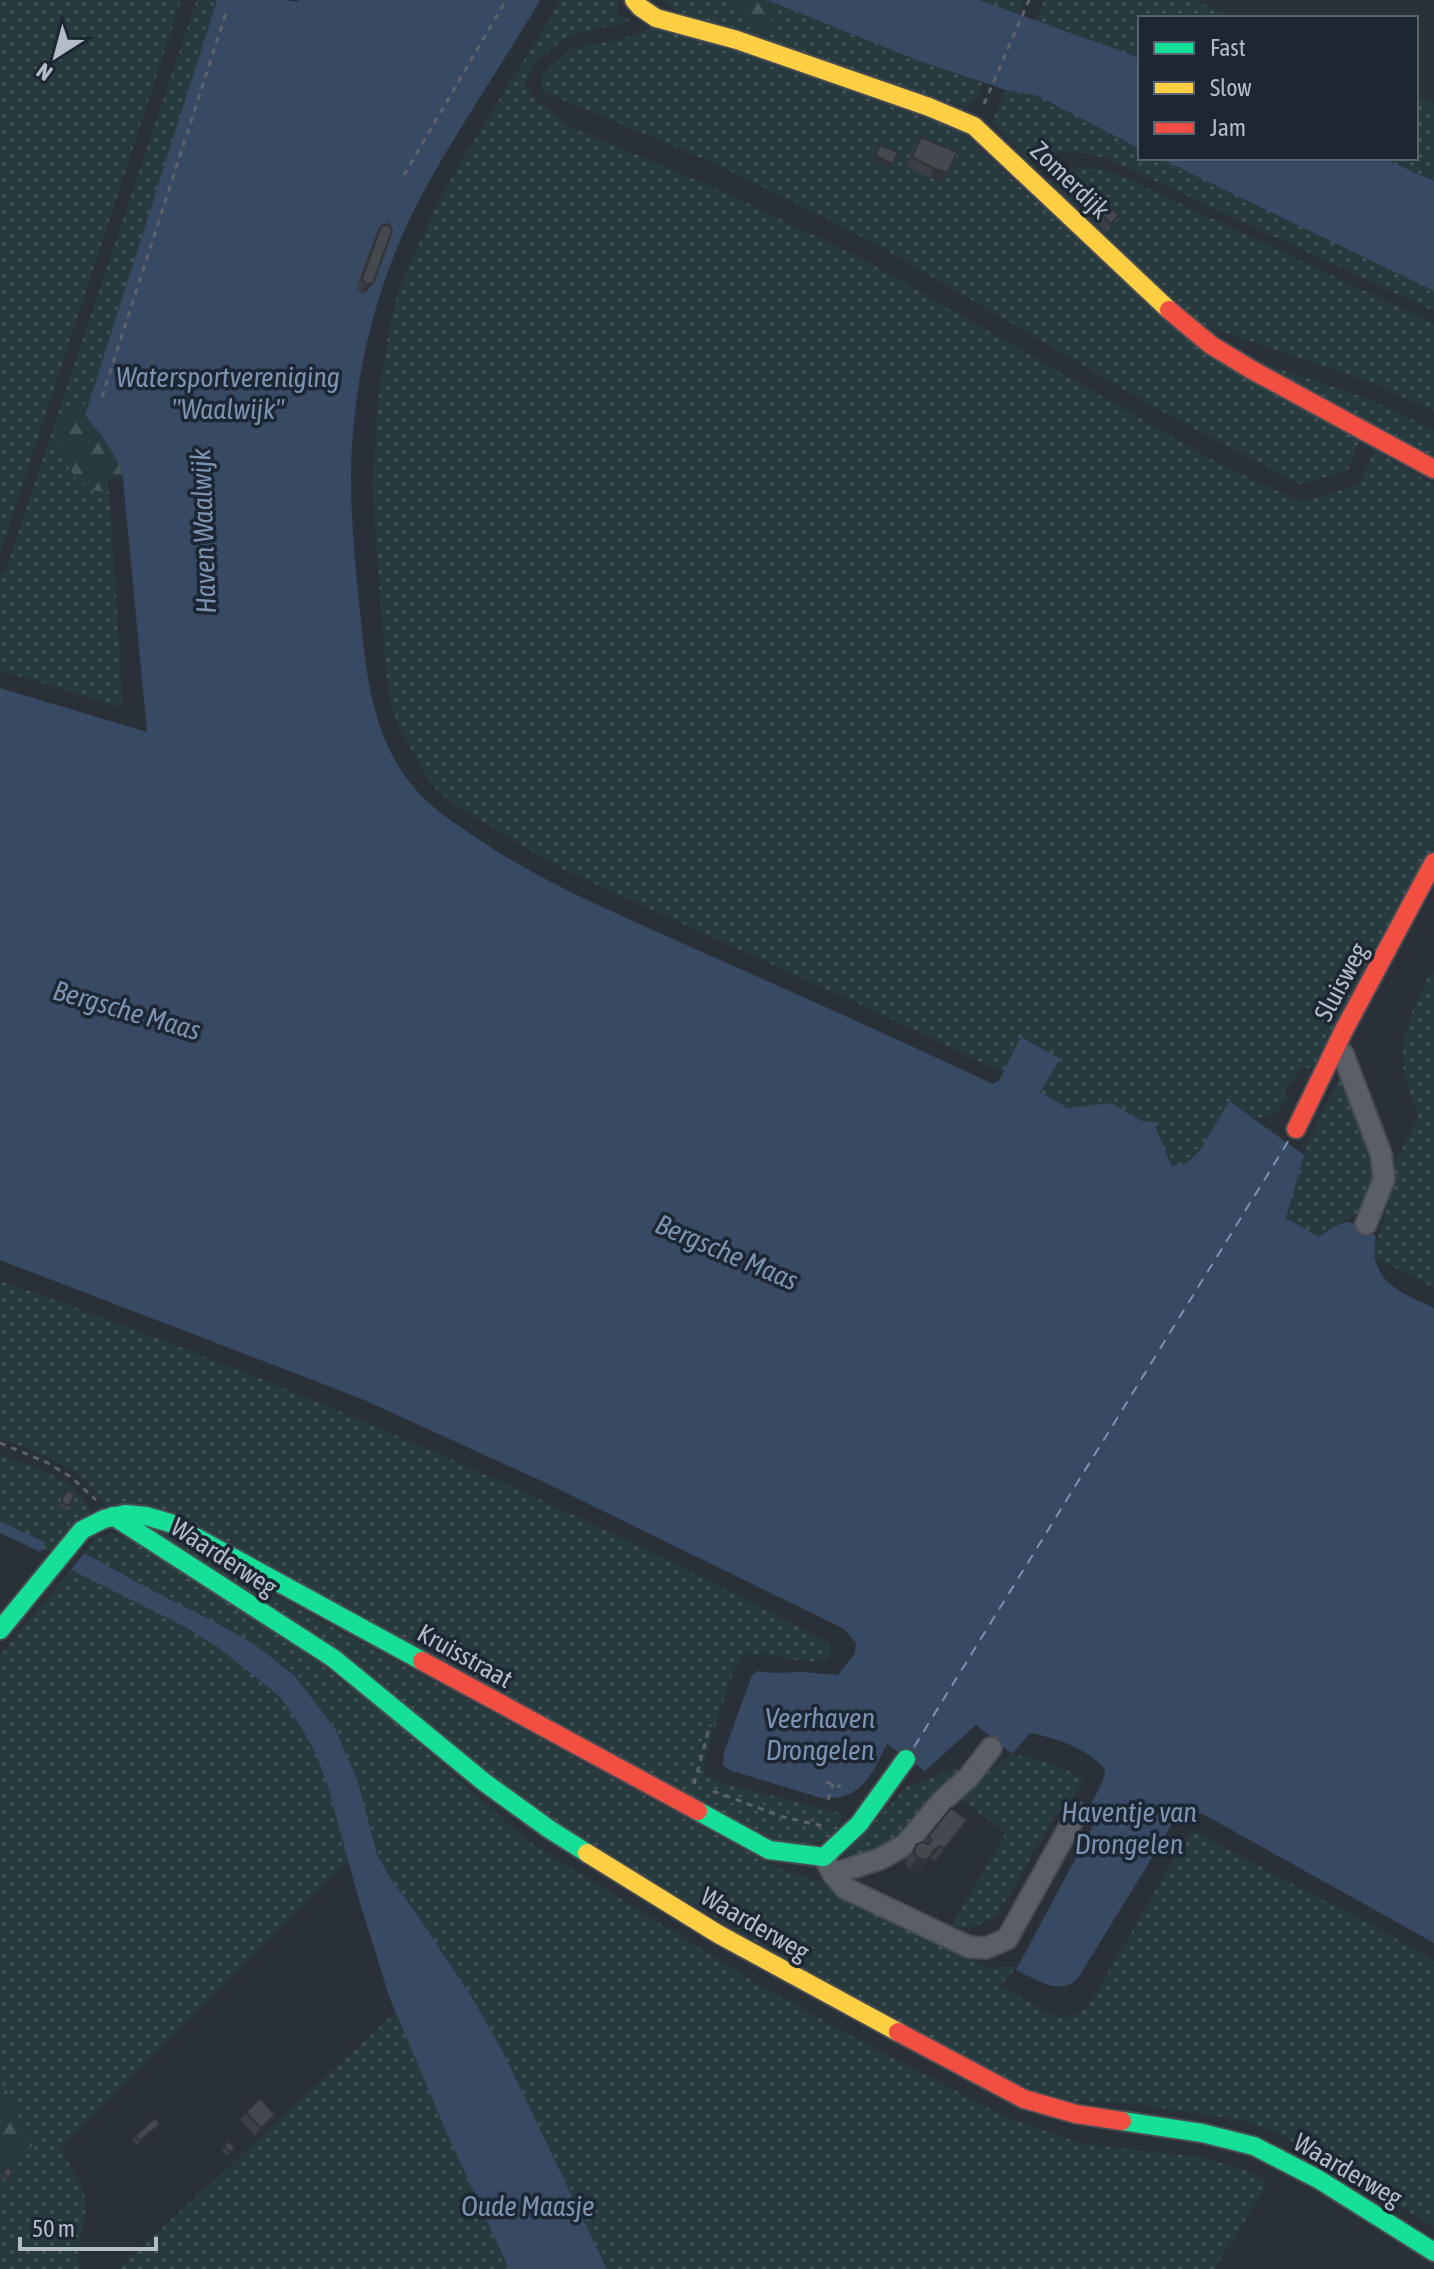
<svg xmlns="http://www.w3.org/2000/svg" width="1434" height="2269" viewBox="0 0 1434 2269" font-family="'Asap Condensed',sans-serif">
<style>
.grass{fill:url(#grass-dots)}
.forest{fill:url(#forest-firs)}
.water{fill:#384963}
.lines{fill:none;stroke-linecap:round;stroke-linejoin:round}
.ferry{stroke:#7c92b1;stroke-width:2;stroke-dasharray:10 8;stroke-linecap:butt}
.street-casing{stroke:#484c53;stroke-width:24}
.fast-casing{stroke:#484c53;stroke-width:22}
.slow-casing{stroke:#484c53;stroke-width:22}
.jam-casing{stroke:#484c53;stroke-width:22}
.path{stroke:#5d636a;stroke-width:3;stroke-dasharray:6 6;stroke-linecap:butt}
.street{stroke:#5a5e66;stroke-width:20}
.fast{stroke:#16e098;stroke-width:18}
.slow{stroke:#ffcf43;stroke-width:18}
.jam{stroke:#f24e42;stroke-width:18}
.wall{fill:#3a3f45}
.shaded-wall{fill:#303338}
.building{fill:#444950;stroke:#303338;stroke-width:2}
.labels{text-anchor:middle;stroke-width:7;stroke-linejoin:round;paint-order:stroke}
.street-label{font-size:26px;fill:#b4bcc9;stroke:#1d2633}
.water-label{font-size:28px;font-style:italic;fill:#7c92b1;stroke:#1d2633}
</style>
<defs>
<pattern id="grass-dots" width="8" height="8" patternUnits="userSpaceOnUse" patternTransform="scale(2)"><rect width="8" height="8" fill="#273a3e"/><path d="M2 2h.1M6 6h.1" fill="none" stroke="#445559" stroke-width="1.8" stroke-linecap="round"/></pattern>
<pattern id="forest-firs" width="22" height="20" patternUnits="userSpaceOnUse" patternTransform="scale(2)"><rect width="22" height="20" fill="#273a3e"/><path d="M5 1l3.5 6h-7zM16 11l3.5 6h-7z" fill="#445559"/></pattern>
</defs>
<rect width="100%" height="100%" fill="#2a3038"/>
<g class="grass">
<path d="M0 0H181L0 553Z"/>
<path d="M197 0H217L89 404 75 405 60 419 58 441 70 470 97 491 109 492 123 708 0 670V573H5Z"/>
<path d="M561 0H619L617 14 630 21 567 36 533 63 525 86 533 98 570 127 728 194 862 259 1216 462 1300 502 1358 485 1375 450 1434 485V846L1345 1006 1312 1069 1303 1067 1283 1092 1288 1097 1277 1111 1254 1120 1228 1101 1201 1149 1187 1163 1172 1167 1152 1122 1142 1121 1111 1103 1068 1108 1039 1092 1060 1059 1022 1037 1003 1072 998 1070 881 1014 569 872 543 858 451 802 431 784 399 727 391 702 386 672 374 513 373 478 378 401 390 325 399 290 434 211 457 169Z"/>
<path d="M663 0H730L739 10 779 12 781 6 914 59 982 83 977 97 967 108 678 14Z"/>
<path d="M979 0H1024L1018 15Z"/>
<path d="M1044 0H1194L1235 18H1140V58L1036 21Z"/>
<path d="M653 28 736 49 961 132 1031 197 1359 440 1348 470 1300 484 1156 408 885 249 826 218 714 163 542 91V75L570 49 618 40Z"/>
<path d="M1006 90 1038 96 1140 149V158H1159L1434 291V311L1109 159C1081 151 1057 147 1031 163L992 122Z"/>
<path d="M1416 96 1434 104V181L1382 158H1416Z"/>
<path d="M1084 168 1105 170 1132 181 1434 324V412L1376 384 1197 323 1047 179 1064 170Z"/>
<path d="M1251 359 1370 400 1434 430V461Z"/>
<path d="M1434 969V1288L1376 1257 1374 1248 1384 1221 1392 1183 1391 1170 1419 1115C1414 1101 1406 1086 1404 1072 1399 1035 1415 999 1434 969Z"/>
<path d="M1341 1075 1377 1158 1375 1186 1357 1213 1319 1237 1285 1217 1303 1154Z"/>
<path d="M0 1281C281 1379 556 1499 819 1638L831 1647 830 1655 824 1662C796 1664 768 1649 741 1656L734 1669 706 1753 704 1773 715 1781 843 1814 836 1834 809 1845H785L629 1765 107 1509C81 1464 46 1456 0 1438Z"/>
<path d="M0 1455C34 1467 74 1478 91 1511L55 1554 42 1549 45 1543 0 1521Z"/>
<path d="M111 1533 129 1539 287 1639 386 1714 529 1842 759 1985 875 2049 1006 2117 1079 2143 1204 2158 1247 2171 1268 2183 1214 2269H607L502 2050 471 1996 416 1913 389 1876 377 1854 358 1782 336 1730 295 1676 254 1644 215 1622 161 1595 84 1553 94 1539Z"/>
<path d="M167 1537 776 1867 804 1877 829 1883 985 1968 1018 1966 1000 1985 1045 2012 1063 2019 1076 2015 1088 2007 1187 1837 1194 1832 1386 1933 1434 1961V2227L1284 2136 1243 2120 1127 2103 1061 2102 992 2079 579 1838Z"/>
<path d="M71 1570 185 1627 219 1648 280 1697 301 1727 317 1756 329 1790 349 1860 60 2149C69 2165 82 2182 85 2200 89 2222 71 2249 81 2269H0V2170L32 2145 0 2078V1656Z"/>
<path d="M1012 1754C1040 1760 1059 1764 1083 1780L1068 1807 1055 1814 1007 1898 995 1916 978 1925 959 1928 952 1925 1006 1833 959 1797 971 1785Z"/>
<path d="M968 1768 895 1845 856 1859 844 1855 908 1786 926 1781 942 1772Z"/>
<path d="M396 2012 448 2136 509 2269H118Z"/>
</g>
<g class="forest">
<path d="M730 0H767L781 6 765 31 739 10Z"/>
<path d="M89 404 85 415C98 433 121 455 123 477L108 478 109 492C108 492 97 491 96 491 63 480 33 407 89 404Z"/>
<path d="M0 2078 33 2145 0 2170Z"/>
</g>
<g class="water">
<path d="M217 0H284L297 2 299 0H540C501 67 456 131 419 200 376 283 352 381 351 475 351 520 355 565 360 610 366 673 372 742 418 792 433 809 453 822 471 834 539 882 616 913 691 947 792 992 893 1037 993 1084L999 1080 1021 1037 1060 1059 1040 1092 1068 1108 1111 1103 1142 1121 1153 1122 1172 1166 1187 1163 1201 1149 1229 1101 1304 1155 1286 1218 1319 1237C1347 1218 1347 1217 1376 1236 1367 1281 1400 1292 1434 1308V1943L1203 1814 1185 1810 1176 1814 1166 1835 1078 1978C1060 1997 1036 1979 1016 1970L1096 1820 1085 1812C1093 1799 1104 1785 1105 1769 1086 1748 1057 1738 1030 1733L1012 1754 976 1725 925 1771 887 1744C871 1775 862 1801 821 1798L729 1770 723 1765 724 1752 752 1675 758 1671 775 1673 802 1672 838 1675 855 1653 856 1643 844 1629 548 1484 362 1399 0 1260V688L147 732 122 469 106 442 85 415Z"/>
<path d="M767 0H979L1140 58V149L1038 96 1006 90 914 59Z"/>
<path d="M1159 158H1382L1434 181V291Z"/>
<path d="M0 1521 46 1543 40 1552 0 1533Z"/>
<path d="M84 1553 161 1595 215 1622 254 1644 295 1676 336 1730 358 1782 377 1854 389 1876 416 1913 471 1996 502 2050 607 2269H509L448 2136 389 1996 357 1893 329 1790 317 1756 301 1727 280 1697 219 1648 185 1627 71 1570Z"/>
</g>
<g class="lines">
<path class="ferry" d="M914 1747 1289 1140"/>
<g class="street-casing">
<g id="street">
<path d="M1335 1051 1343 1054 1381 1154 1384 1179 1366 1224"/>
<path d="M824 1857 833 1874 845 1888 969 1947 986 1948 1007 1939 1077 1813"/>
<path d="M833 1874 880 1859 905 1845 943 1800 968 1778 991 1748"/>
</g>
</g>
<g class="fast-casing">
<g id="fast">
<path d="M113 1516 333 1658 484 1782 549 1829 587 1853"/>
<path d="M0 1630 82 1530 104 1519 125 1514 146 1516 170 1523 422 1661"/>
<path d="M698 1811 769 1850 824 1857 859 1824 906 1759"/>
<path d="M1122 2121 1202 2133 1254 2146 1318 2179 1434 2252"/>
</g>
</g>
<g class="slow-casing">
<g id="slow">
<path d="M634 0 640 7 656 18 737 40 929 107 974 126 1169 310"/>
<path d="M587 1853 718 1934 898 2032"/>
</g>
</g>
<g class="jam-casing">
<g id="jam">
<path d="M1169 310 1211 345 1252 370 1434 469"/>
<path d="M1296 1129 1344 1030 1434 862"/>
<path d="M422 1661 698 1811"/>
<path d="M898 2032 1024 2099 1076 2114 1122 2121"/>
</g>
</g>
<g class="path">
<path d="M984 104 1029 0"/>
<path d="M404 175 506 0"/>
<path d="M102 397 226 13"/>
<path d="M0 1443 46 1462 71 1477 96 1500"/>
<path d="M826 1782 841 1787"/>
<path d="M694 1784 710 1725"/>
<path d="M713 1791 783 1817 823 1826"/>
<path d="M828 1800 833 1784"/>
</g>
<use href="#street" class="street"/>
<use href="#fast" class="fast"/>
<use href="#slow" class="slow"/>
<use href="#jam" class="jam"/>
</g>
<g class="wall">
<path d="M921 137 948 173 942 181 930 178 906 166 915 145Z"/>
<path d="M1085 199 1119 215 1105 232 1080 207Z"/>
<path d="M381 226 367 291 361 294 356 287 376 234Z"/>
<path d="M67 1490 69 1506 66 1510 58 1506Z"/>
<path d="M951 1808 958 1832 935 1861 932 1859 929 1860 922 1869 916 1872 909 1870 906 1864 908 1857 916 1845 924 1842Z"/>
<path d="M246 2112 270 2123 255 2136 240 2120Z"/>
<path d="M160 2124 137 2145 132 2140 135 2136Z"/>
<path d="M224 2146 235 2148 227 2156 222 2150Z"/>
<path d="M2 2172 13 2173 5 2182 0 2176Z"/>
</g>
<g class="shaded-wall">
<path d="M875 156 893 164 890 168 872 160Z"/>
<path d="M935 169 948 173 942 181 930 178Z"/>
<path d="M373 283 367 291 361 294 366 285Z"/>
<path d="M940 1846 922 1869 916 1872 909 1870 917 1858Z"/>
<path d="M275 2115 270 2123 255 2136 261 2128Z"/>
</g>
<g class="building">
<path d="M921 137 957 152 948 173 935 169 912 157Z"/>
<path d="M880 145 898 152 893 164 875 156Z"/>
<path d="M1093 191 1119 215 1111 224 1085 199Z"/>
<path d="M389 224 392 231 373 283 366 285 362 279 381 226Z"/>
<path d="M67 1490 75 1494 69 1506 61 1502Z"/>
<path d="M951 1808 967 1820 944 1849 940 1846 933 1851 931 1857 924 1860 917 1858 914 1852 916 1845 922 1842 929 1844 932 1840 928 1837Z"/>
<path d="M260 2098 275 2115 261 2128 246 2112Z"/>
<path d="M155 2118 160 2124 140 2141 135 2136Z"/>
<path d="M229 2141 235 2148 230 2152 224 2146Z"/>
<path d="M8 2167 13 2173 8 2178 2 2172Z"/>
</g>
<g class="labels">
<g class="street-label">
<text transform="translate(1070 180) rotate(44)" y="9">Zomerdijk</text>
<text transform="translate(1341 982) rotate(-62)" y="9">Sluisweg</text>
<text transform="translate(224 1557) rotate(33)" y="9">Waarderweg</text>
<text transform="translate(465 1656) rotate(29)" y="9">Kruisstraat</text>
<text transform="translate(755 1924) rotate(30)" y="9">Waarderweg</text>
<text transform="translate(1348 2170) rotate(30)" y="9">Waarderweg</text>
</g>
<g class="water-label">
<text x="228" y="387">Watersportvereniging<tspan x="228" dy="32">"Waalwijk"</tspan></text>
<text transform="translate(203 531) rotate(-92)" y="10">Haven Waalwijk</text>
<text transform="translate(127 1010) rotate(16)" y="10">Bergsche Maas</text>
<text transform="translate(727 1252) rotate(23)" y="10">Bergsche Maas</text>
<text x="820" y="1728">Veerhaven<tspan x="820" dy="32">Drongelen</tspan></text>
<text x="1129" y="1822">Haventje van<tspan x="1129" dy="32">Drongelen</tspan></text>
<text x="528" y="2216">Oude Maasje</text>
</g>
</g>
<rect x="1138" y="16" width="280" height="144" fill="#1d2633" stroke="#59626f" stroke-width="2"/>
<rect x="1154" y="42" width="40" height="12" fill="#16e098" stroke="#59626f" stroke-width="2"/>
<text x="1210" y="56" font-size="24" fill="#b4bcc9">Fast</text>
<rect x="1154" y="82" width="40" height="12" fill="#ffcf43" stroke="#59626f" stroke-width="2"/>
<text x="1210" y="96" font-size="24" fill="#b4bcc9">Slow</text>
<rect x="1154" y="122" width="40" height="12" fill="#f24e42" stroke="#59626f" stroke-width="2"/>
<text x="1210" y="136" font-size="24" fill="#b4bcc9">Jam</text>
<g transform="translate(56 56) rotate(216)" stroke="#1d2633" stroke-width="6" paint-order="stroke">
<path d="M0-6L14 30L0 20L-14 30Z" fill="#b4bcc9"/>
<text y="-12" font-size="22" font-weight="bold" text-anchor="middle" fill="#b4bcc9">N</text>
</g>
<path d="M20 2237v12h136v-12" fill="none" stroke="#b4bcc9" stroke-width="4"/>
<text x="32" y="2237" font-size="24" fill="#b4bcc9" stroke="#1d2633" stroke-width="6" paint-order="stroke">50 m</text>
</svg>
